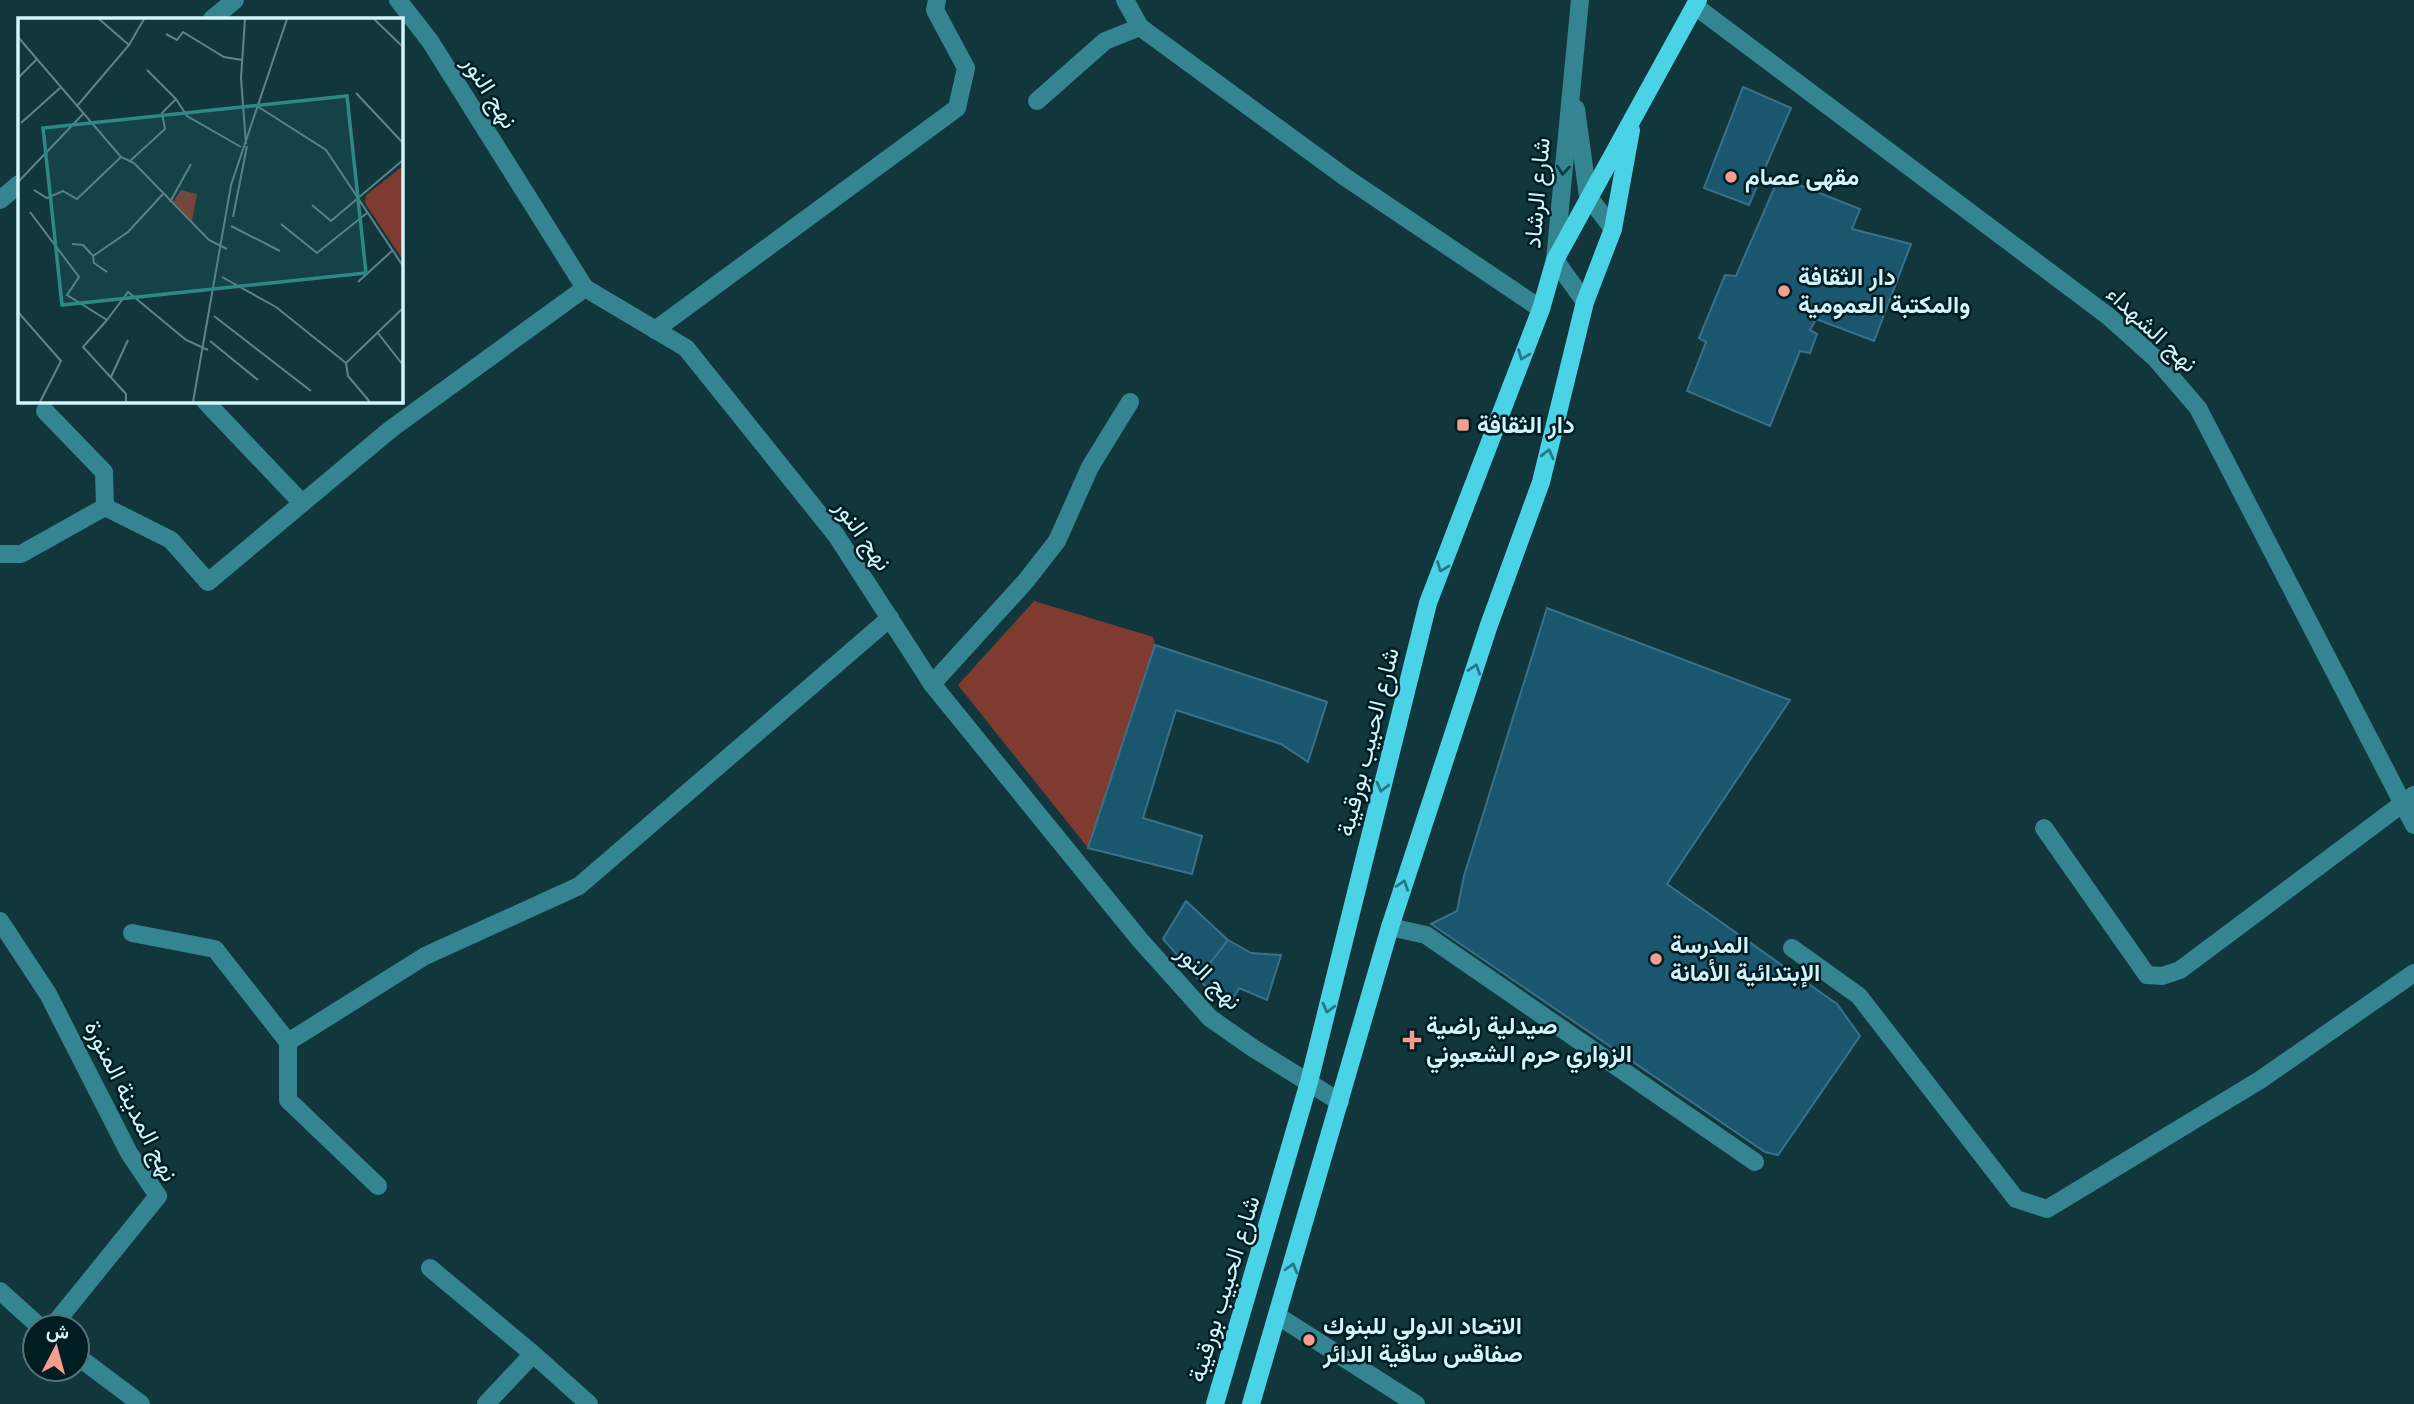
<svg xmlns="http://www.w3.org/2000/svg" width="2414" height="1404" viewBox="0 0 2414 1404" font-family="Lato,Vazirmatn,sans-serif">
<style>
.green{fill:#803b31}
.building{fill:#1b566f;stroke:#39718b;stroke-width:2}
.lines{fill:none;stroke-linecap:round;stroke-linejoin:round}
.minor{stroke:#358491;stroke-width:18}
.major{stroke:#4ad2e7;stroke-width:18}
.oneway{stroke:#103c43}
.oneway2{stroke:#257884}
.poi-dot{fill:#f59d8e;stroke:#001d22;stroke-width:2.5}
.labels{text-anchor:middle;stroke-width:5;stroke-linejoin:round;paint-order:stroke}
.street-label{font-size:24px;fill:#d2f4fa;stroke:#001d22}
.poi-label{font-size:24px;font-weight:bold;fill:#d2f4fa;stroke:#001d22;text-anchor:start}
.inset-road{fill:none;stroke:#5e8389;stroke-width:2}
.view{fill:#2c8983;fill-opacity:0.15;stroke:#2c8983;stroke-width:3.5}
.inset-edge{fill:none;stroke:#d2f4fa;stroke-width:3.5}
</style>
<rect width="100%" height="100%" fill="#11373d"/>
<path class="green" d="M1034 601 1153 637 1155 645 1088 848 958 685Z"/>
<g class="building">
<path d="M1743 87 1791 108 1749 205 1704 188Z"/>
<path d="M1779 177 1860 209 1852 229 1911 244 1874 341 1816 319 1810 330 1817 334 1810 353 1800 351 1770 426 1687 391 1706 342 1699 338 1725 275 1736 276Z"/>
<path d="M1547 608 1790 700 1667 884 1837 1004 1860 1036 1778 1155 1765 1152 1431 924 1457 911 1464 876Z"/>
<path d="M1155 645 1327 702 1308 762 1281 744 1176 710 1143 818 1202 836 1192 874 1088 848Z"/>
<path d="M1186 901 1228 940 1198 979 1163 939Z"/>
<path d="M1228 940 1251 953 1281 955 1267 1000 1239 988 1228 1008 1198 979Z"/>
</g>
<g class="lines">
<g class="minor">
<path d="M398 0 430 41 585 288 686 348 836 535 932 684 1140 940 1210 1018 1253 1048 1340 1102"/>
<path d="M1125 0 1140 27 1345 177 1541 309"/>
<path d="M1580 0 1555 260 1585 302"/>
<path d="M1695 6 2108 316 2155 358 2198 408 2414 825"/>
<path d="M212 19 235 0"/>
<path d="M1037 101 1105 41 1140 27"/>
<path d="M1576 109 1588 196 1613 229"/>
<path d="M0 200 19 184"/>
<path d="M655 330 957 108 966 68 935 10 937 0"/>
<path d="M205 401 302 503"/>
<path d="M45 411 104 472 105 507"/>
<path d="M0 554H21L105 507 171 540 208 582 391 429 585 288"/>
<path d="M932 684 1025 582 1057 541 1090 467 1130 402"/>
<path d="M2044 828 2147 975 2162 976 2180 970 2414 795"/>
<path d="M0 921 48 994 129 1153 158 1196 52 1327"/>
<path d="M1390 927 1426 935 1755 1162"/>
<path d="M132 933 215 949 288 1042 425 956 579 886 890 618"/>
<path d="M1792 948 1859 996 2016 1199 2047 1209 2260 1080 2414 973"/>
<path d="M288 1042V1100L378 1186"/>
<path d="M430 1268 533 1354"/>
<path d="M0 1291 40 1327"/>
<path d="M1278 1316 1416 1404"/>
<path d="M77 1356 141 1404"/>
<path d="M486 1404 533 1354 589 1404"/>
</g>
<g class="major">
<path d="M1215 1404 1309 1082 1428 603 1541 309 1555 260 1698 0"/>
<path d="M1251 1404 1390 927 1489 625 1541 482 1585 302 1613 229 1631 130"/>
</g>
</g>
<defs><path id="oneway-chevron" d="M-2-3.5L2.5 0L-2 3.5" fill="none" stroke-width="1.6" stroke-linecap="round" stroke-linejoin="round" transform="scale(1.75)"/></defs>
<use class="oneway" href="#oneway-chevron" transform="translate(1563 170) rotate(95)"/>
<g class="oneway2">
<use href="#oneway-chevron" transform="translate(1523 355) rotate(111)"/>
<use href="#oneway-chevron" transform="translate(1548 454) rotate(-76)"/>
<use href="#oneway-chevron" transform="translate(1442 567) rotate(111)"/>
<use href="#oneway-chevron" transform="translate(1475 669) rotate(-72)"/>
<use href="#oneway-chevron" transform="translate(1382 787) rotate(104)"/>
<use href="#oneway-chevron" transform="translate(1403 885) rotate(-72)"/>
<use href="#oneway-chevron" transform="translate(1328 1008) rotate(104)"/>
<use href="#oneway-chevron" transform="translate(1292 1268) rotate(-74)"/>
</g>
<g class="poi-dot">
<circle cx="1731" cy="177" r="7"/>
<circle cx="1784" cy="291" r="7"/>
<rect x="1456" y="418" width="14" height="14" rx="3.5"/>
<circle cx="1656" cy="959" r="7"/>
<path d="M1408.5 1029.5h7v7h7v7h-7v7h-7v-7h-7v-7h7z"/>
<circle cx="1309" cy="1340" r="7"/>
</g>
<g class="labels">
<g class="street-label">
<text transform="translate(490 92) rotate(58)" y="8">نهج النور</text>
<text transform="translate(1537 193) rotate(-85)" y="8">شارع الرشاد</text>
<text transform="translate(2152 329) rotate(43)" y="8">نهج الشهداء</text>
<text transform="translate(863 535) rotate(55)" y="8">نهج النور</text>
<text transform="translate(1368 742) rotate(-76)" y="8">شارع الحبيب بورقيبة</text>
<text transform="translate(1209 977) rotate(45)" y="8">نهج النور</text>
<text transform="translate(131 1101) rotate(63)" y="8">نهج المدينة المنورة</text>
<text transform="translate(1224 1289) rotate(-73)" y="8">شارع الحبيب بورقيبة</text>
</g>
<g class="poi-label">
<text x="1745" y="185">مقهى عصام</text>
<text x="1798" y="285">دار الثقافة<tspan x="1798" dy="28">والمكتبة العمومية</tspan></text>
<text x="1477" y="433">دار الثقافة</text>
<text x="1670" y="953">المدرسة<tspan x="1670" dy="28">الإبتدائية الأمانة</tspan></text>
<text x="1426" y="1034">صيدلية راضية<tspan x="1426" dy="28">الزواري حرم الشعبوني</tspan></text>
<text x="1323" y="1334">الاتحاد الدولي للبنوك<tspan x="1323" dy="28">صفاقس ساقية الدائر</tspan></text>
</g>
</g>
<g transform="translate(18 18)">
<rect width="385" height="385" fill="#11373d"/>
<path d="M163 172 179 176 174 203 155 184Z" fill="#803b31"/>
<path d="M385 148V242L347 185 348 177Z" fill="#803b31"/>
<path class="inset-road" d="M81 1 111 27M227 1 223 60 228 126M356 1 385 29M148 16 159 22 165 14 206 39 224 42M0 19 103 139 116 145 191 222 209 231M0 60 19 41M338 75 385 125M158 81 169 98 223 129M59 88 111 27 126 1M239 88 308 132 385 248M3 105 42 70M112 143 147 111 144 95 158 81 129 52M0 164 66 95M16 172 29 180 45 173 59 181 103 139M152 184 173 146M294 187 313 203 385 142M12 194 61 259 49 277 89 302 110 274 168 322 190 332M215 199 229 128M263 206 299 235 349 195M213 208 262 233M54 226 65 227 75 238 110 214 145 176M75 238 76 245 89 254M204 259 258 289 328 345M340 264 375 232M0 294 43 343 22 384M196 298 293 373M89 302 65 329 108 376V384M359 314 385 347M192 323 240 362M93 359 110 322M175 384 213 167 269 1M352 384 330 358 328 345 385 290"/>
<path class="view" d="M329 78 348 255 44 287 25 110Z"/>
<rect width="385" height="385" class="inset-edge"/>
</g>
<g transform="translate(56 1348) rotate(6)"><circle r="33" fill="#001d22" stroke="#547378" stroke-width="2"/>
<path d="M0-5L12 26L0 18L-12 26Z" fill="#f59d8e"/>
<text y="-10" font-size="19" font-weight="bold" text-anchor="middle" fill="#d2f4fa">ش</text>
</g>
</svg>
